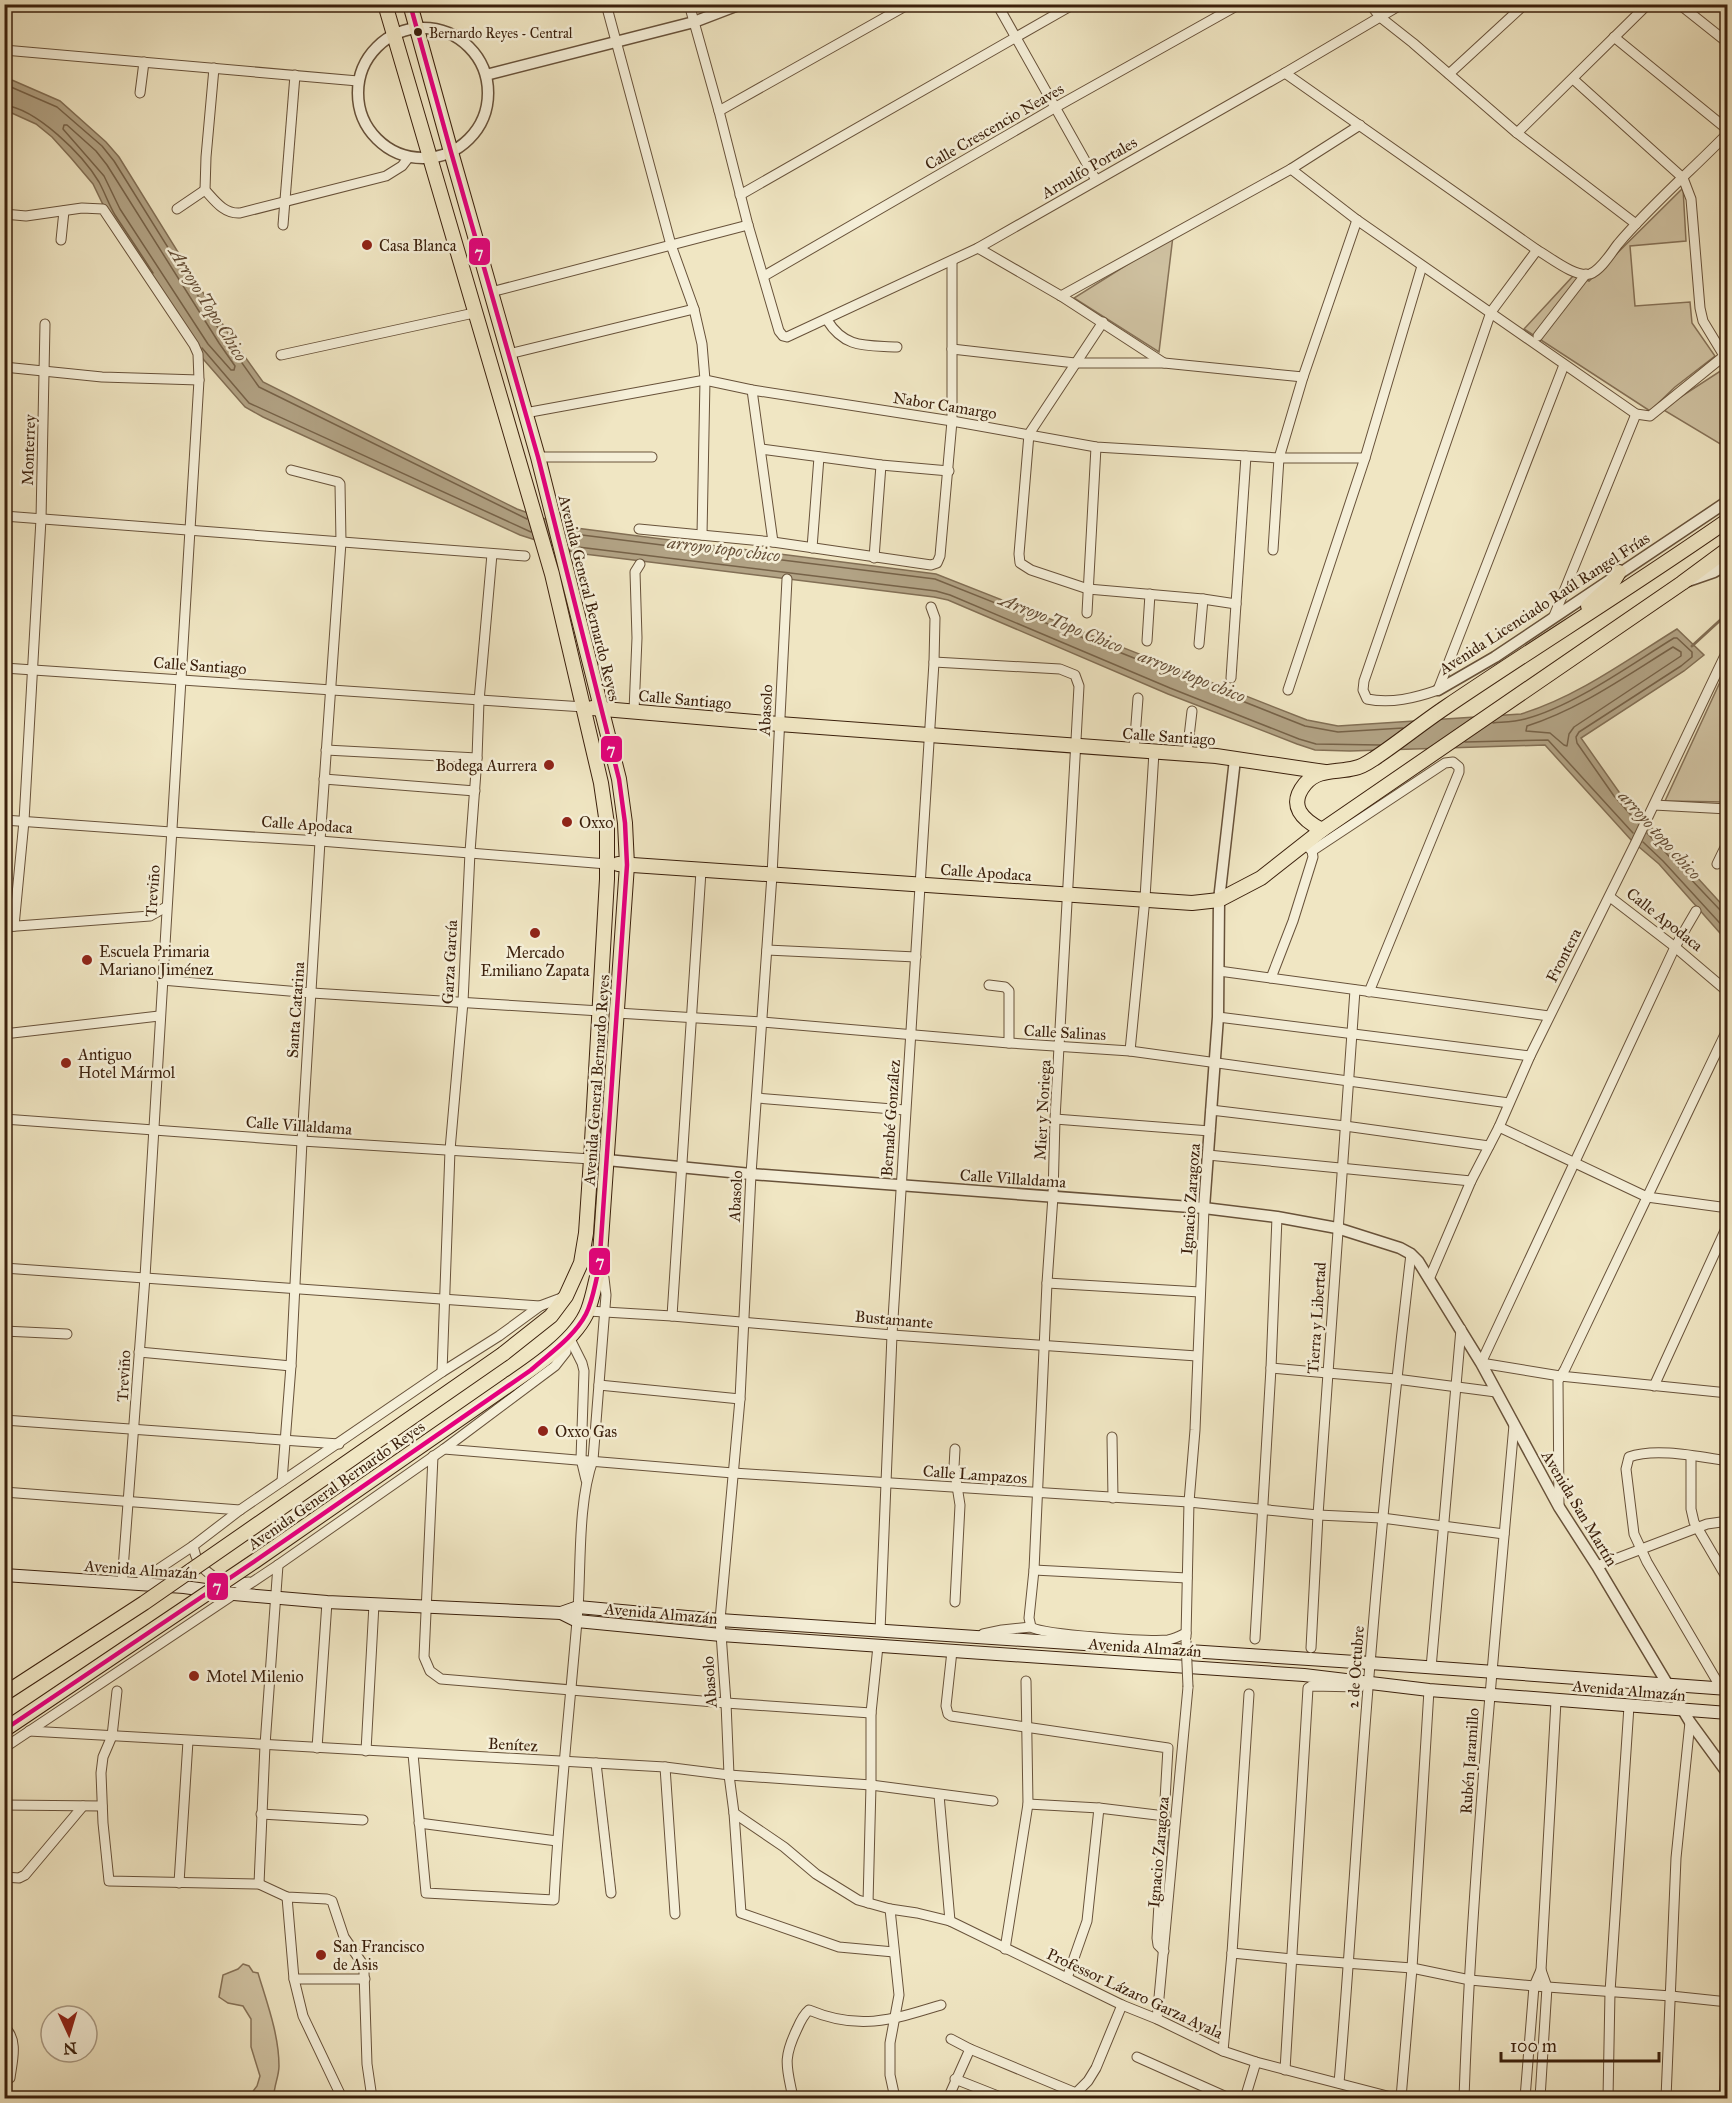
<svg xmlns="http://www.w3.org/2000/svg" width="1732" height="2103" viewBox="0 0 1732 2103" font-family="'IM FELL Great Primer',serif">
<style>
.green{fill:#d1c4a4;stroke:#867258;stroke-width:1.5}
.water{fill:#b2a385;stroke:#826f55;stroke-width:1.5}
.lines{fill:none;stroke-linecap:round;stroke-linejoin:round}
.shore{stroke:#766248;stroke-width:1.5}
.stream{stroke:#826f55;stroke-width:3}
.minor-casing{stroke:#68523a;stroke-width:11}
.tertiary-casing{stroke:#68523a;stroke-width:13}
.secondary-casing{stroke:#3b200c;stroke-width:14}
.primary-casing{stroke:#3b200c;stroke-width:16}
.minor{stroke:#f5efd8;stroke-width:9}
.tertiary{stroke:#f5efd8;stroke-width:10}
.secondary{stroke:#f5efd8;stroke-width:12}
.primary{stroke:#f0e6c3;stroke-width:14}
.minor-bridge-casing{stroke:#68523a;stroke-width:11;stroke-linecap:butt}
.primary-bridge-casing{stroke:#3b200c;stroke-width:16;stroke-linecap:butt}
.minor-bridge{stroke:#f5efd8;stroke-width:9}
.primary-bridge{stroke:#f0e6c3;stroke-width:14}
.bus-1-casing{stroke:#f5efd8;stroke-width:9}
.bus-1{stroke:#e5007d;stroke-width:4.5}
.bus-dot{fill:#3b200c;stroke:#f5efd8;stroke-width:2}
.poi-dot{fill:#8f2418;stroke:#f5efd8;stroke-width:2}
.labels{text-anchor:middle;stroke-width:5;stroke-linejoin:round;paint-order:stroke}
.bus-label{font-size:14px;fill:#3b200c;stroke:#f5efd8;text-anchor:start}
.street-label{font-size:16px;fill:#3b200c;stroke:#f5efd8}
.poi-label{font-size:16px;fill:#3b200c;stroke:#f5efd8;text-anchor:start}
.water-label{font-size:18px;font-style:italic;fill:#654e36;stroke:#f5efd8}
.line-badge{stroke:#f5efd8;stroke-width:2}
.badge-label{font-size:16px;text-anchor:middle;font-weight:bold;fill:#fff}
</style>
<rect width="100%" height="100%" fill="#f0e6c3"/>
<filter id="stains"><feTurbulence type="fractalNoise" baseFrequency=".00333" numOctaves="4"/><feColorMatrix values="0 0 0 0 .2 0 0 0 0 .09 0 0 0 0 .02 0 0 0 .5 -.17"/></filter>
<radialGradient id="worn" r=".72"><stop offset=".6" stop-color="#630" stop-opacity="0"/><stop offset="1" stop-color="#630" stop-opacity=".3"/></radialGradient>
<g class="green">
<path d="M1683 188 1686 241 1630 246 1635 306 1690 302 1692 323 1715 356 1675 387 1650 411 1524 329 1574 275 1589 281Z"/>
<path d="M1173 236 1159 352 1074 298Z"/>
<path d="M1725 368 1728 372 1727 448 1662 409Z"/>
<path d="M1727 667V802L1665 801Z"/>
<path d="M243 1964 249 1966 253 1972 258 1973C267 2003 279 2035 279 2066 279 2077 273 2088 274 2098H248L257 2086 260 2076 251 2047V2019L243 2006 228 2003 219 1997 223 1975 238 1969Z"/>
</g>
<path class="water" d="M5 77 60 101 106 142 119 157 230 336 263 382 517 509 568 527 936 574 1307 720 1338 726 1521 714C1577 697 1627 660 1677 629L1704 655 1684 671 1581 738 1619 792 1727 910V941L1659 864 1632 841 1545 745 1350 751 1315 750 1297 744 1168 694 948 600 934 597 576 553 520 535 263 417 245 407 197 352 108 215 93 184 71 158 52 137 36 124 5 110Z"/>
<g class="lines">
<g class="shore">
<path d="M4 84 57 107 102 146 114 161 225 339 259 387 527 519"/>
<path d="M4 105C37 109 83 155 99 182 105 193 109 205 115 215 128 235 141 254 153 273"/>
<path d="M64 125H67L96 151 107 165 219 343 235 366 234 370H231L208 344 120 209 104 176 63 129Z"/>
<path d="M202 348 249 403 531 532"/>
<path d="M566 533 935 579 1305 726 1338 732 1403 728"/>
<path d="M568 544 578 547 936 591 950 595 1170 688 1299 739 1316 744 1380 745"/>
<path d="M1673 647 1681 652V656L1574 727 1569 734 1567 746 1564 745 1550 733 1526 731 1527 726C1580 709 1626 676 1673 647Z"/>
<path d="M1493 723C1503 722 1514 722 1525 719 1574 706 1630 665 1674 638H1677L1692 652V657L1681 666 1579 732 1576 737 1577 743 1614 796 1638 823"/>
<path d="M1465 742 1548 740 1633 833"/>
<path d="M1647 833 1721 911 1728 913"/>
<path d="M1643 842 1663 861 1728 932"/>
</g>
<path class="stream" d="M1692 646 1728 613"/>
<g class="minor-casing">
<g id="minor">
<path d="M606 4 671 245 694 309 702 344 705 380 702 535"/>
<path d="M689 4 719 111 748 225 779 331 783 336 787 337 978 248 1285 73 1402 4"/>
<path d="M997 4 1096 180"/>
<path d="M1370 4 1380 17 1413 43 1517 133 1636 224"/>
<path d="M1679 4 1728 43"/>
<path d="M1614 37 1728 130"/>
<path d="M4 50 358 81"/>
<path d="M214 68 206 157 205 190C215 201 224 214 240 213L386 176 402 166 409 157"/>
<path d="M1285 73 1537 250C1550 257 1575 278 1590 274 1601 270 1611 253 1618 244 1651 205 1692 170 1728 133"/>
<path d="M1449 74 1525 4"/>
<path d="M1573 79 1683 178 1691 199 1700 308 1703 321 1726 359"/>
<path d="M140 93 144 62"/>
<path d="M719 111 909 4"/>
<path d="M1517 133 1648 4"/>
<path d="M1291 169 1357 220 1636 414 1650 416 1724 356"/>
<path d="M740 195 1074 4"/>
<path d="M177 209 205 190"/>
<path d="M4 214 26 216 82 208 103 209 194 345 198 354 199 380 145 1277 122 1583"/>
<path d="M283 225 295 75"/>
<path d="M61 240 64 211"/>
<path d="M978 248 1061 296 1164 363"/>
<path d="M1537 250 1491 312 1364 681 1363 690 1367 699C1391 704 1415 698 1438 690L1564 365"/>
<path d="M764 276 1056 107 1240 4"/>
<path d="M491 292 748 225"/>
<path d="M1061 296 1291 169 1360 125"/>
<path d="M827 320C845 349 866 345 897 347"/>
<path d="M1103 322 1029 434 1019 554 1020 563 1031 570 1088 589 1203 599 1236 604"/>
<path d="M1538 336 1586 274"/>
<path d="M952 349 1075 363H1164L1303 377"/>
<path d="M509 354 694 309"/>
<path d="M281 355 474 313"/>
<path d="M4 367 102 377 199 380"/>
<path d="M752 390 773 542"/>
<path d="M525 413 705 380 752 390 952 421 1096 447 1279 458H1365"/>
<path d="M761 449 881 465 949 471"/>
<path d="M538 457H652"/>
<path d="M4 516 525 556"/>
<path d="M639 529 773 542 931 565 937 563 940 556 952 421V262"/>
<path d="M812 548 819 457"/>
<path d="M1273 550 1279 458 1303 377 1357 220"/>
<path d="M874 558 881 465"/>
<path d="M787 579 772 875 751 1174 740 1399 720 1620 726 1703 729 1775 734 1813 741 1913 839 1947 894 1952"/>
<path d="M1087 613 1096 447"/>
<path d="M1554 616 1636 414"/>
<path d="M1147 641 1150 594"/>
<path d="M1199 644 1203 599"/>
<path d="M934 662 1060 669 1075 675 1079 686 1055 1119 1053 1196 1047 1283 1034 1570 1029 1618 1031 1627C1043 1635 1151 1642 1168 1640 1174 1639 1180 1636 1186 1633"/>
<path d="M4 668 584 707"/>
<path d="M1231 678 1246 456"/>
<path d="M1288 690 1365 458 1422 266"/>
<path d="M634 711 637 638 635 572 640 564"/>
<path d="M326 750 477 758"/>
<path d="M1134 750 1138 698"/>
<path d="M1187 754 1192 711"/>
<path d="M324 779 475 791"/>
<path d="M1654 805 1728 809"/>
<path d="M4 820 171 832 320 841 607 864"/>
<path d="M1312 851 1445 763 1453 762 1459 767V772L1369 992"/>
<path d="M1717 864 1728 841"/>
<path d="M1610 897 1675 947 1728 992"/>
<path d="M1696 911 1675 947 1481 1363 1560 1376 1728 1393"/>
<path d="M14 926 24 821 41 519 45 324"/>
<path d="M4 927 150 916 166 907"/>
<path d="M767 950 916 957"/>
<path d="M1219 971 1549 1016"/>
<path d="M1271 978 1293 921 1313 857 1312 851 1309 848"/>
<path d="M162 980 312 993 600 1011"/>
<path d="M989 985 1005 987 1009 991V1043"/>
<path d="M617 1013 762 1022 1009 1043 1130 1051 1509 1103"/>
<path d="M1218 1017 1530 1056"/>
<path d="M4 1034 159 1016"/>
<path d="M1130 1051 1145 898 1154 752"/>
<path d="M757 1098 905 1110"/>
<path d="M1211 1110 1345 1126 1489 1146"/>
<path d="M4 1119 302 1141 591 1159"/>
<path d="M1055 1119 1210 1131"/>
<path d="M1499 1127 1647 1197 1728 1208"/>
<path d="M1208 1155 1471 1181"/>
<path d="M4 1268 540 1306"/>
<path d="M1430 1277 1471 1181 1499 1127 1530 1056 1636 842 1728 649"/>
<path d="M1047 1283 1200 1292"/>
<path d="M588 1311 672 1316 892 1335 1197 1356"/>
<path d="M672 1316 701 871"/>
<path d="M4 1331 67 1334"/>
<path d="M569 1337 582 1363 584 1371 581 1459 586 1480"/>
<path d="M139 1352 291 1366"/>
<path d="M1271 1368 1396 1379 1496 1392"/>
<path d="M442 1372 450 1150 463 1002 470 852 477 758 479 701 492 554"/>
<path d="M599 1385 740 1399"/>
<path d="M1654 1386 1728 1224"/>
<path d="M4 1420 339 1444"/>
<path d="M1112 1437 1113 1498"/>
<path d="M444 1449 733 1473 1189 1502 1318 1515 1382 1518 1504 1534"/>
<path d="M955 1449 954 1467 960 1505 955 1602"/>
<path d="M433 1456 424 1657 430 1671 441 1679 726 1703 871 1713"/>
<path d="M1691 1456V1509L1694 1522 1728 1580"/>
<path d="M282 1481 291 1366 302 1141 320 841 341 542 340 484 338 482 291 470"/>
<path d="M4 1492 240 1510"/>
<path d="M1559 1507 1558 1381 1565 1369 1728 1028"/>
<path d="M193 1546C198 1573 222 1587 249 1582"/>
<path d="M1597 1566 1707 1524 1728 1521"/>
<path d="M1034 1570 1187 1578"/>
<path d="M136 1584 193 1546 240 1510 442 1372 499 1336 540 1306 564 1297"/>
<path d="M880 1631 892 1335 934 662 935 618 931 607"/>
<path d="M983 1634 1002 1630 1031 1627"/>
<path d="M1186 1637 1189 1502 1195 1430 1204 1208"/>
<path d="M1255 1639 1271 1368 1277 1217"/>
<path d="M1311 1648 1318 1515 1355 990"/>
<path d="M952 1651 946 1706 948 1714 951 1716 1168 1748 1157 1938 1158 1945 1164 1951"/>
<path d="M1431 1668 1461 1329"/>
<path d="M1721 1688 1647 1562 1634 1534 1626 1469 1629 1457C1656 1447 1700 1457 1728 1461"/>
<path d="M117 1691 112 1736 103 1757 101 1773 103 1823 109 1881 259 1884 287 1897 327 1899 332 1901 344 1937 362 1963 364 1972 367 2064 372 2098"/>
<path d="M29 1731 665 1767 729 1775 871 1785 993 1801"/>
<path d="M4 1748 278 1565 444 1449 555 1366 566 1352 567 1340"/>
<path d="M317 1748 327 1602"/>
<path d="M366 1751 374 1604"/>
<path d="M413 1754 426 1893 554 1900C559 1803 570 1706 578 1609 581 1563 578 1502 593 1460L606 1295 604 1278 599 1269"/>
<path d="M596 1763 611 1893"/>
<path d="M665 1767 675 1914"/>
<path d="M939 1795 950 1921"/>
<path d="M1028 1804 1099 1808 1165 1816"/>
<path d="M4 1805 102 1806"/>
<path d="M734 1813 784 1847 816 1874 858 1900 890 1909 917 1913 950 1921 1122 2005 1157 2019 1223 2051 1256 2062 1395 2098"/>
<path d="M261 1814 363 1820"/>
<path d="M419 1823 557 1841"/>
<path d="M4 1877 19 1878 25 1875 83 1806"/>
<path d="M179 1883 188 1741"/>
<path d="M259 1884 265 1745 278 1565"/>
<path d="M287 1897 294 1979 303 2016 342 2098"/>
<path d="M868 1903 871 1785V1713L878 1646"/>
<path d="M890 1909 899 1995 890 2043V2075L895 2098"/>
<path d="M1005 1949 1028 1804 1026 1681"/>
<path d="M1232 1953 1292 1959 1412 1968 1470 1980 1534 1986 1671 1996 1728 2002"/>
<path d="M1067 1978 1087 1921 1099 1808"/>
<path d="M294 1979H365"/>
<path d="M1157 2019 1188 1687"/>
<path d="M4 2027C19 2039 12 2062 10 2078"/>
<path d="M951 2039 970 2049 1076 2093"/>
<path d="M1223 2051 1232 1953 1249 1694"/>
<path d="M1137 2057 1229 2098"/>
<path d="M1285 2070 1308 1688 1311 1686 1360 1687"/>
<path d="M955 2079 1003 2098"/>
<path d="M1339 2083C1351 1944 1358 1804 1370 1664 1381 1527 1395 1390 1411 1254"/>
<path d="M949 2096 970 2049"/>
<path d="M793 2098C787 2067 782 2060 797 2029 800 2022 803 2015 809 2010 859 2031 892 2020 941 2005"/>
<path d="M1071 2098 1088 2081 1096 2068 1122 2005"/>
<path d="M1245 2098 1256 2062"/>
<path d="M1401 2098 1412 1968 1429 1690"/>
<path d="M1464 2098C1472 1874 1494 1649 1514 1425"/>
<path d="M1525 2098 1534 1986 1541 1970 1556 1701"/>
<path d="M1540 2098 1547 1987 1541 1970"/>
<path d="M1608 2098 1610 1992 1629 1706"/>
<path d="M1666 2098 1676 1858 1690 1722"/>
<path d="M1724 2098 1728 2032"/>
</g>
</g>
<g class="tertiary-casing">
<g id="tertiary">
<circle cx="423" cy="93" r="65"/>
<path d="M486 75 694 22 741 4"/>
<path d="M1688 581 1714 572 1728 564"/>
<path d="M1438 690 1495 657 1728 501"/>
<path d="M607 1160 751 1174 1204 1208 1277 1217 1337 1228 1400 1248 1411 1254 1418 1261 1481 1363 1559 1507 1597 1566 1690 1722 1728 1774"/>
<path d="M1204 1208 1218 1017 1219 900 1235 759"/>
</g>
</g>
<g class="secondary-casing">
<g id="secondary">
<path d="M4 1575 184 1587 234 1594 327 1602 561 1613 578 1607 720 1620 1370 1663 1728 1689"/>
<path d="M561 1613 577 1621 721 1635 1304 1675 1429 1690 1728 1713"/>
</g>
</g>
<g class="primary-casing">
<g id="primary">
<path d="M385 4 552 574 601 783 607 824V879L591 1159 586 1233 581 1263 566 1296 551 1316 503 1354"/>
<path d="M410 4 451 152 538 457 619 779 625 823 627 865 599 1269C595 1283 593 1297 588 1310 577 1339 535 1367 510 1384"/>
<path d="M1588 606 1612 584 1619 572"/>
<path d="M592 708 779 724 1216 756 1325 772"/>
<path d="M1322 830C1303 820 1287 806 1305 784 1318 768 1337 773 1355 768 1362 767 1369 762 1375 758 1399 742 1422 723 1446 707 1539 644 1635 585 1728 520"/>
<path d="M618 864 1192 903 1219 900 1261 878 1322 830 1682 583 1728 549"/>
</g>
</g>
<use href="#minor" class="minor"/>
<use href="#tertiary" class="tertiary"/>
<use href="#secondary" class="secondary"/>
<use href="#primary" class="primary"/>
<g class="minor-bridge-casing">
<path id="minor-bridge" d="M1186 1641 1188 1687"/>
</g>
<g class="primary-bridge-casing">
<g id="primary-bridge">
<path d="M4 1694 144 1603 503 1354"/>
<path d="M4 1730 255 1561 510 1384"/>
</g>
</g>
<use href="#minor-bridge" class="minor-bridge"/>
<use href="#primary-bridge" class="primary-bridge"/>
<g class="bus-1-casing">
<path id="bus-1" d="M4 1730 255 1561 531 1370C550 1353 574 1337 586 1314 593 1300 595 1283 599 1269L627 865 625 823 619 779 538 457 451 152 410 4"/>
</g>
<use href="#bus-1" class="bus-1"/>
</g>
<circle class="bus-dot" cx="418" cy="32" r="5"/>
<g class="poi-dot">
<circle cx="367" cy="245" r="6"/>
<circle cx="549" cy="765" r="6"/>
<circle cx="567" cy="822" r="6"/>
<circle cx="535" cy="933" r="6"/>
<circle cx="87" cy="960" r="6"/>
<circle cx="66" cy="1063" r="6"/>
<circle cx="543" cy="1431" r="6"/>
<circle cx="194" cy="1676" r="6"/>
<circle cx="321" cy="1955" r="6"/>
</g>
<g class="labels">
<g class="bus-label">
<text x="429" y="38">Bernardo Reyes - Central</text>
</g>
<g class="street-label">
<text transform="translate(994 126) rotate(-30)" y="6">Calle Crescencio Neaves</text>
<text transform="translate(1089 167) rotate(-30)" y="6">Arnulfo Portales</text>
<text transform="translate(945 405) rotate(9)" y="6">Nabor Camargo</text>
<text transform="translate(28 450) rotate(-88)" y="6">Monterrey</text>
<text transform="translate(590 598) rotate(76)" y="6">Avenida General Bernardo Reyes</text>
<text transform="translate(1544 603) rotate(-33)" y="6">Avenida Licenciado Raúl Rangel Frías</text>
<text transform="translate(200 665) rotate(4)" y="6">Calle Santiago</text>
<text transform="translate(685 699) rotate(5)" y="6">Calle Santiago</text>
<text transform="translate(765 710) rotate(-87)" y="6">Abasolo</text>
<text transform="translate(1169 736) rotate(4)" y="6">Calle Santiago</text>
<text transform="translate(307 824) rotate(4)" y="6">Calle Apodaca</text>
<text transform="translate(986 872) rotate(4)" y="6">Calle Apodaca</text>
<text transform="translate(152 891) rotate(-86)" y="6">Treviño</text>
<text transform="translate(1665 919) rotate(38)" y="6">Calle Apodaca</text>
<text transform="translate(1563 955) rotate(-63)" y="6">Frontera</text>
<text transform="translate(449 962) rotate(-87)" y="6">Garza García</text>
<text transform="translate(295 1010) rotate(-86)" y="6">Santa Catarina</text>
<text transform="translate(1065 1032) rotate(3)" y="6">Calle Salinas</text>
<text transform="translate(596 1080) rotate(-86)" y="6">Avenida General Bernardo Reyes</text>
<text transform="translate(1042 1110) rotate(-87)" y="6">Mier y Noriega</text>
<text transform="translate(890 1118) rotate(-86)" y="6">Bernabé González</text>
<text transform="translate(299 1125) rotate(4)" y="6">Calle Villaldama</text>
<text transform="translate(1013 1178) rotate(4)" y="6">Calle Villaldama</text>
<text transform="translate(735 1196) rotate(-87)" y="6">Abasolo</text>
<text transform="translate(1190 1199) rotate(-86)" y="6">Ignacio Zaragoza</text>
<text transform="translate(1316 1318) rotate(-86)" y="6">Tierra y Libertad</text>
<text transform="translate(894 1319) rotate(5)" y="6">Bustamante</text>
<text transform="translate(123 1376) rotate(-87)" y="6">Treviño</text>
<text transform="translate(975 1474) rotate(4)" y="6">Calle Lampazos</text>
<text transform="translate(336 1485) rotate(-35)" y="6">Avenida General Bernardo Reyes</text>
<text transform="translate(1580 1508) rotate(59)" y="6">Avenida San Martín</text>
<text transform="translate(141 1569) rotate(4)" y="6">Avenida Almazán</text>
<text transform="translate(661 1613) rotate(5)" y="6">Avenida Almazán</text>
<text transform="translate(1145 1647) rotate(4)" y="6">Avenida Almazán</text>
<text transform="translate(1355 1667) rotate(-86)" y="6">2 de Octubre</text>
<text transform="translate(709 1682) rotate(-94)" y="6">Abasolo</text>
<text transform="translate(1629 1690) rotate(5)" y="6">Avenida Almazán</text>
<text transform="translate(513 1744) rotate(3)" y="6">Benítez</text>
<text transform="translate(1469 1761) rotate(-86)" y="6">Rubén Jaramillo</text>
<text transform="translate(1158 1852) rotate(-85)" y="6">Ignacio Zaragoza</text>
<text transform="translate(1135 1993) rotate(25)" y="6">Professor Lázaro Garza Ayala</text>
</g>
<g class="poi-label">
<text x="379" y="251">Casa Blanca</text>
<text x="537" y="771" text-anchor="end">Bodega Aurrera</text>
<text x="579" y="828">Oxxo</text>
<text x="99" y="957">Escuela Primaria<tspan x="99" dy="18">Mariano Jiménez</tspan></text>
<text x="535" y="958" text-anchor="middle">Mercado<tspan x="535" dy="18">Emiliano Zapata</tspan></text>
<text x="78" y="1060">Antiguo<tspan x="78" dy="18">Hotel Mármol</tspan></text>
<text x="555" y="1437">Oxxo Gas</text>
<text x="206" y="1682">Motel Milenio</text>
<text x="333" y="1952">San Francisco<tspan x="333" dy="18">de Asis</tspan></text>
</g>
<g class="water-label">
<text transform="translate(208 304) rotate(58)" y="6">Arroyo Topo Chico</text>
<text transform="translate(724 549) rotate(7)" y="6">arroyo topo chico</text>
<text transform="translate(1061 623) rotate(22)" y="6">Arroyo Topo Chico</text>
<text transform="translate(1192 676) rotate(22)" y="6">arroyo topo chico</text>
<text transform="translate(1660 835) rotate(48)" y="6">arroyo topo chico</text>
</g>
</g>
<g class="line-badge">
<rect x="468" y="237" width="23" height="29" rx="6" fill="#e5007d"/>
<rect x="600" y="735" width="23" height="28" rx="6" fill="#e5007d"/>
<rect x="588" y="1247" width="23" height="29" rx="6" fill="#e5007d"/>
<rect x="206" y="1572" width="23" height="29" rx="6" fill="#e5007d"/>
</g>
<g class="badge-label">
<text x="479" y="258">7</text>
<text x="611" y="755">7</text>
<text x="600" y="1267">7</text>
<text x="217" y="1592">7</text>
</g>
<rect width="1732" height="2103" fill="none" stroke="#f0e6c3" stroke-width="24"/>
<rect x="6" y="6" width="1720" height="2091" fill="none" stroke="#3b200c" stroke-width="3"/>
<rect x="12" y="12" width="1708" height="2079" fill="none" stroke="#3b200c" stroke-width="1.5"/>
<g transform="translate(69 2034) rotate(176)"><circle r="28" fill="#f5efd8" stroke="#ab9c86" stroke-width="1.5"/>
<path d="M0-4.5L10 22L0 15L-10 22Z" fill="#8f2418"/>
<text y="-9" font-size="16" font-weight="bold" text-anchor="middle" fill="#3b200c">N</text>
</g>
<path d="M1501 2052v9h158v-9" fill="none" stroke="#3b200c" stroke-width="3"/>
<text x="1510" y="2052" font-size="18" fill="#3b200c" stroke="#f5efd8" stroke-width="4.5" paint-order="stroke">100 m</text>
<rect width="100%" height="100%" filter="url(#stains)"/>
<rect width="100%" height="100%" fill="url(#worn)"/>
</svg>
